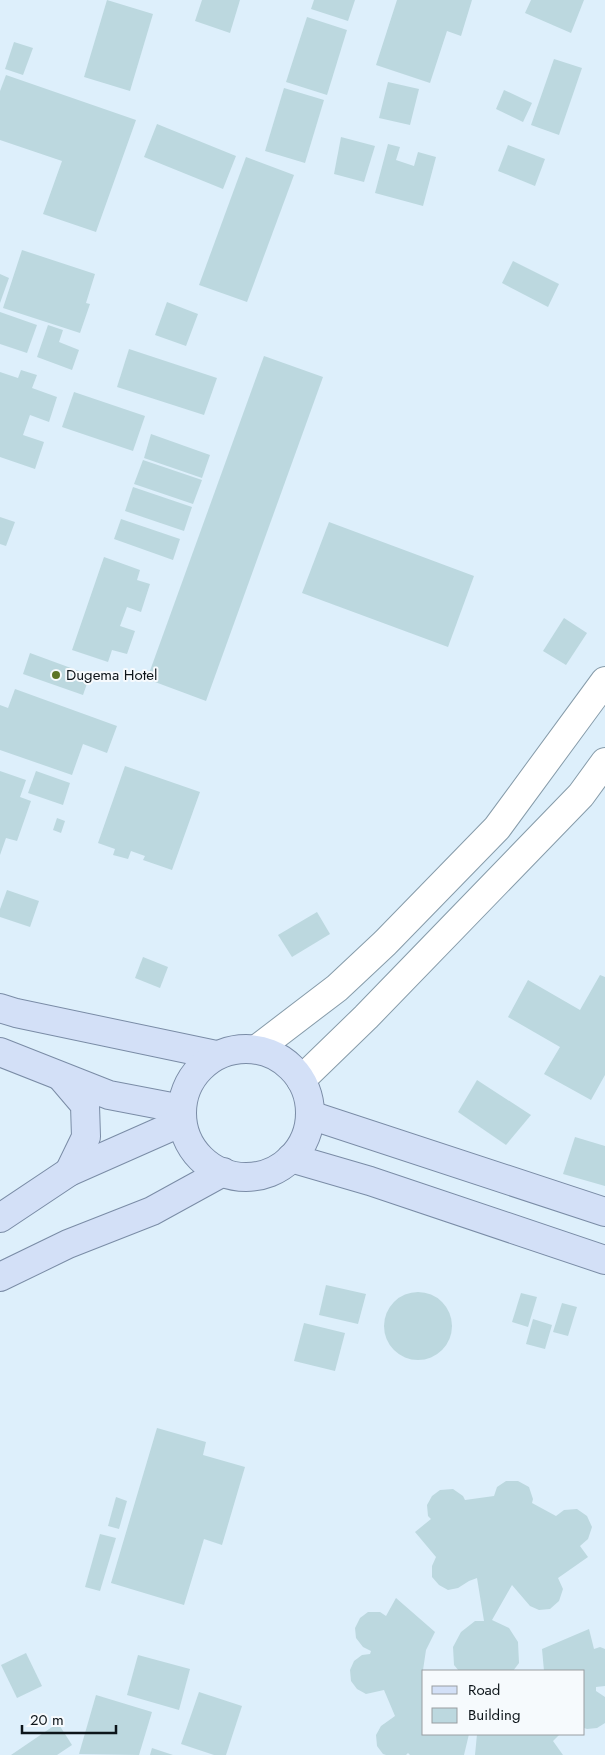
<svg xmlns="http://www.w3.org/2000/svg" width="605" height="1755" viewBox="0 0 605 1755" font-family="Jost,sans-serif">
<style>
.building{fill:#bcd8df}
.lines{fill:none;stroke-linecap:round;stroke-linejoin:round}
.minor-casing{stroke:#869ba9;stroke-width:30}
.major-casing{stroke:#7a8ca6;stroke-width:30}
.minor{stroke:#fff;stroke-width:28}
.major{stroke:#d3e0f7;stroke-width:28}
.poi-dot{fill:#5c7527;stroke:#f6fafd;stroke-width:2}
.labels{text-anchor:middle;stroke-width:4;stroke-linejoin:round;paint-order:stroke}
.poi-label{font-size:15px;fill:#0d151a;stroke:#f6fafd;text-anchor:start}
</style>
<rect width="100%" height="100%" fill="#ddeffb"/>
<g class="building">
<path d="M107 0 153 14 130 91 84 77Z"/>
<path d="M202 0H240L230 33 195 21Z"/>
<path d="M314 0H355L348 21 311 9Z"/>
<path d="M397 0H472L461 36 447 31 430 83 376 65Z"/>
<path d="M531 0H584L571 33 525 13Z"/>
<path d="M307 17 347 30 327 95 286 82Z"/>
<path d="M14 42 33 48 23 75 5 69Z"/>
<path d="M554 59 582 68 559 135 531 125Z"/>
<path d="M6 75 136 120 96 232 43 214 62 161 0 140V91Z"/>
<path d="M388 82 419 89 410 125 379 118Z"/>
<path d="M284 88 324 100 305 163 265 151Z"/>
<path d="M504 90 532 103 523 122 496 109Z"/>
<path d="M157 124 236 156 223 189 144 157Z"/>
<path d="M341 137 375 146 364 182 334 174Z"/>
<path d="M388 144 400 147 396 160 414 166 418 152 436 157 423 206 375 193Z"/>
<path d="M508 145 545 159 535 186 498 171Z"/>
<path d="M246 157 294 175 247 302 199 285Z"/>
<path d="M22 250 95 274 86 303 90 304 80 333 3 308Z"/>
<path d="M513 261 559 284 548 307 502 283Z"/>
<path d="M0 274 9 278 0 303Z"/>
<path d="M167 302 198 314 186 346 155 335Z"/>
<path d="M0 312 37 325 27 353 0 344Z"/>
<path d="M48 325 63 330 59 342 79 350 72 370 37 357Z"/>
<path d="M129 349 217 378 204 415 117 387Z"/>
<path d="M264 356 323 377 206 701 147 679Z"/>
<path d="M21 370 37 375 32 388 57 397 49 422 30 415 23 435 44 442 35 469 0 457V372L18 378Z"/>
<path d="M74 392 145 416 133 451 62 427Z"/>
<path d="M151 434 210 455 202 478 144 458Z"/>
<path d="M143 460 202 480 193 504 134 484Z"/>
<path d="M133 487 192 507 184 531 125 511Z"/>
<path d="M0 517 15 522 6 546 0 544Z"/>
<path d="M121 519 180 539 173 560 114 539Z"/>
<path d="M329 522 474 576 448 647 302 593Z"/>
<path d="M104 557 140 570 137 580 150 584 141 612 127 607 120 626 135 631 127 654 112 650 108 662 72 650Z"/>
<path d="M564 618 587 633 566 665 543 651Z"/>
<path d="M30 653 90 675 83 695 23 674Z"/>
<path d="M15 689 117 726 107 753 83 744 72 775 0 750V705L8 708Z"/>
<path d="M125 766 200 792 172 870 143 860 145 856 131 851 128 859 113 855 115 849 98 843Z"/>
<path d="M0 771 26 780 20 797 31 801 17 841 6 838 0 855Z"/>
<path d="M36 771 70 783 63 805 28 793Z"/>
<path d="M57 818 65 821 61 833 53 830Z"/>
<path d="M7 890 39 901 30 927 0 917V909Z"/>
<path d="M317 912 330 934 292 957 278 935Z"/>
<path d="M143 957 168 967 160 988 135 978Z"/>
<path d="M600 975 605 977V1075L591 1100 544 1074 560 1047 508 1017 528 980 580 1010Z"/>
<path d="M477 1080 531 1115 506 1145 458 1112Z"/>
<path d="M575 1137 605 1146V1186L563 1174Z"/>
<path d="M326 1285 366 1294 358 1324 319 1315Z"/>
<circle cx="418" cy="1326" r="34"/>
<path d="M521 1293 537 1297 528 1327 512 1322Z"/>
<path d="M562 1303 577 1307 568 1336 553 1332Z"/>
<path d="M533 1319 552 1325 545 1349 526 1344Z"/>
<path d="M304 1323 345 1333 335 1371 294 1361Z"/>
<path d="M157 1428 206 1442 203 1455 245 1467 222 1545 204 1539 184 1605 111 1583Z"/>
<path d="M506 1481H518L529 1487 533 1499 532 1503 556 1516 564 1510 577 1509 587 1516 592 1527 588 1539 580 1546 588 1557 558 1578 563 1589 559 1601 550 1609 539 1610 530 1606 512 1585 492 1620 509 1628 518 1642 519 1663 513 1671H459L454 1665 453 1647 461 1632 475 1621H484L477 1578 469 1581 458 1588 448 1590 439 1585 432 1577V1566L436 1557 415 1532 431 1519 428 1516 427 1505 432 1496 440 1490 453 1489 463 1496 465 1500 494 1496 497 1487Z"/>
<path d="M116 1497 127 1501 119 1529 108 1526Z"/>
<path d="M100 1534 116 1538 100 1591 85 1587Z"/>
<path d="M396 1598 435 1632 426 1650 423 1670 424 1734H469L464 1755H410L408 1753 406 1755H386L383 1754 377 1746 376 1735 381 1726 395 1716 384 1690 366 1694 357 1689 351 1681 350 1670 354 1661 362 1655 370 1654 371 1651 363 1647 356 1638 355 1628 360 1618 368 1612H380L386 1616Z"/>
<path d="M589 1629 594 1649 600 1647 605 1649V1686L596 1687V1691L605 1697V1723L597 1728 587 1729 584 1728V1671H544L542 1649Z"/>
<path d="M26 1653 42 1686 17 1698 1 1665Z"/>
<path d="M138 1655 190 1669 179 1710 127 1695Z"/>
<path d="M199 1692 242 1706 226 1755H214L181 1744Z"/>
<path d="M96 1695 152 1712 139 1755 79 1754Z"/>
<path d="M58 1723 72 1745 57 1755H11Z"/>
<path d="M477 1734H560L553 1741 563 1755H475Z"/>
<path d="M152 1748 173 1755H150Z"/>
</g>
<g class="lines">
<g class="minor-casing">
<g id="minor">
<path d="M257 1049 337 988 385 943 497 828 605 681"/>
<path d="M301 1080 366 1017 581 795 605 762"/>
</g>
</g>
<g class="major-casing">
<g id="major">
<path d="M0 1008 16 1013 216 1055"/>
<circle cx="246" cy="1113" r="64"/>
<path d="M0 1052 109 1095 182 1109"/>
<path d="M62 1078 85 1105 86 1137 69 1172"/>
<path d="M310 1115 605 1212"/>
<path d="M291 1158 370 1181 605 1260"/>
<path d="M0 1218 69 1172 182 1122"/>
<path d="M0 1277 68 1244 152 1211 223 1172"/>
</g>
</g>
<use href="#minor" class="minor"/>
<use href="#major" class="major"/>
</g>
<circle class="poi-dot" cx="56" cy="675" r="5"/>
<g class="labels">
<g class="poi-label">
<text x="66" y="680">Dugema Hotel</text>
</g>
</g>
<rect x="422" y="1670" width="162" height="65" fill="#f6fafd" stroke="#999ea2"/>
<rect x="432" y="1686" width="25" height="8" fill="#d3e0f7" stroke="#999ea2"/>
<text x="468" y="1695" font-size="15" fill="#0d151a">Road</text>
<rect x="432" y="1708" width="25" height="15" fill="#bcd8df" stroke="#999ea2"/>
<text x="468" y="1720" font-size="15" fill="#0d151a">Building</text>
<path d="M22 1725v8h94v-8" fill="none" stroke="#0d151a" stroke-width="2.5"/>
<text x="30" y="1725" font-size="15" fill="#0d151a" stroke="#f6fafd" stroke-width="4" paint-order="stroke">20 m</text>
</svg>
